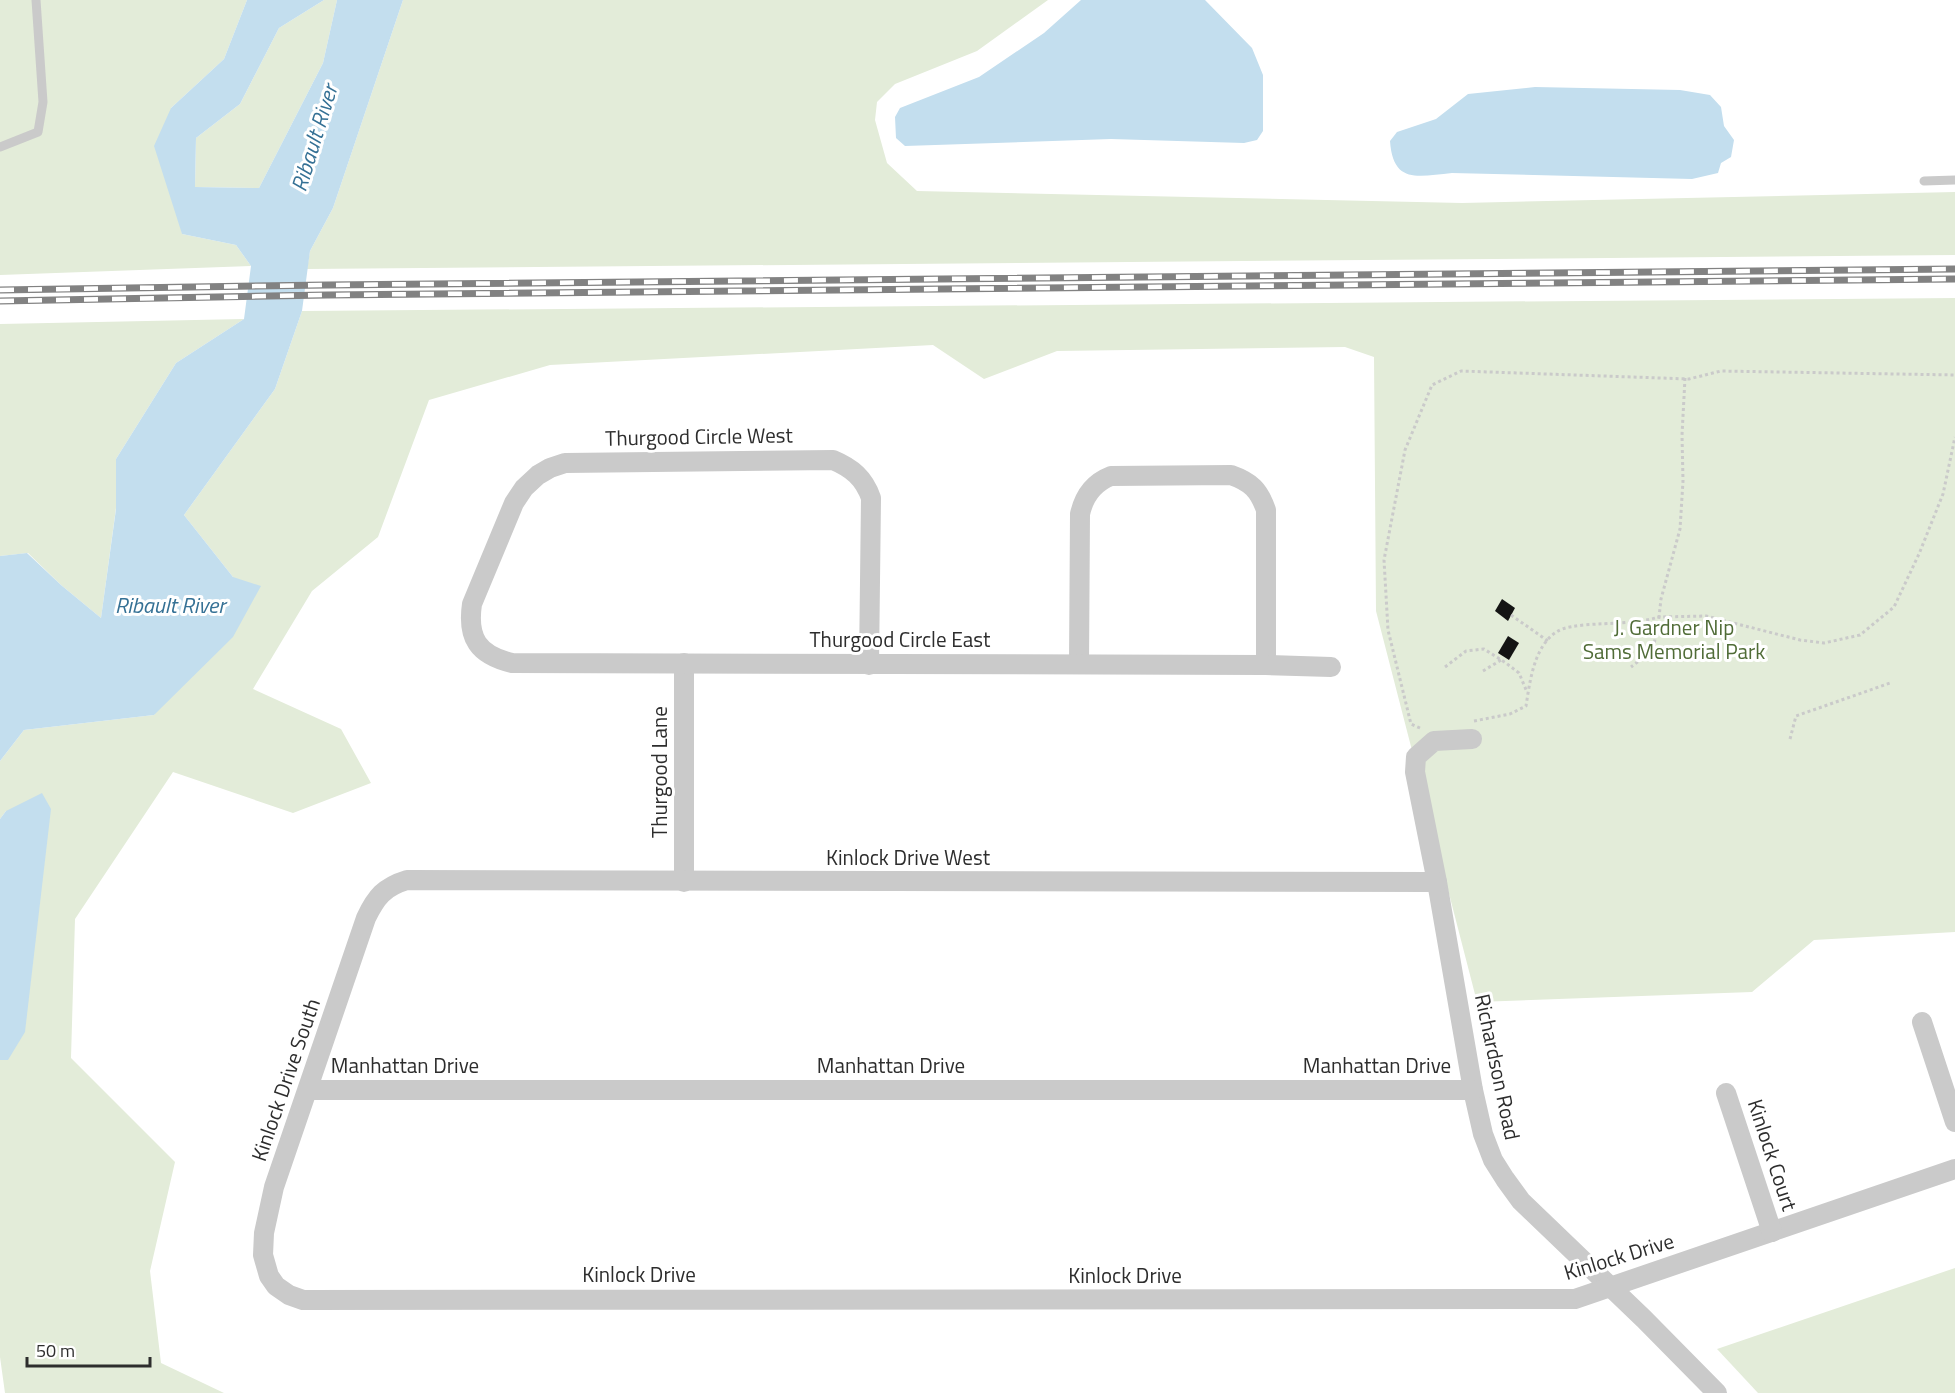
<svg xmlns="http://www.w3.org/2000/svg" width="1955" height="1393" viewBox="0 0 1955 1393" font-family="'Titillium Web',sans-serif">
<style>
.green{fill:#e3ecd9}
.water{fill:#c3deee}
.building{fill:#141414}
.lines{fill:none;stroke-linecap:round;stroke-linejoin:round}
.path{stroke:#cacaca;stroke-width:3;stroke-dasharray:3 3;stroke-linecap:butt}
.service{stroke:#cacaca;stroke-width:9}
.minor{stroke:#cacaca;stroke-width:20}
.rail-casing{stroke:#828282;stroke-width:7}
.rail{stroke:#fff;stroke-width:4.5;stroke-dasharray:14;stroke-linecap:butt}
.labels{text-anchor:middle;stroke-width:6;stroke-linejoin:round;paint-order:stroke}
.street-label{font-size:21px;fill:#2d2d2d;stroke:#fff}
.park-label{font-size:21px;fill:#506c37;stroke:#fff}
.water-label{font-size:22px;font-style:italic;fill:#357195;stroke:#fff}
</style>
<rect width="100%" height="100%" fill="#fff"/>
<g class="green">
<path d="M0 0H247L224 59 171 108 182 234 236 245 251 266 0 275Z"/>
<path d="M324 0H337L323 63 259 188 195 187 196 138 240 104 279 28Z"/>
<path d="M403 0H1048L977 51 895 84 877 102 875 120 887 163 917 191 1462 203 1955 192V255L307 269 310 251 333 208Z"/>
<path d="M1955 298V932L1814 940 1752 992 1477 1002 1376 611 1374 357 1345 347 1057 351 984 379 933 345 550 365 429 400 378 537 312 591 253 689 341 729 371 783 293 813 173 772 75 919 71 1058 175 1162 150 1271 161 1363 224 1393H5L0 1357V1060H8L6 811 0 819V761L24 730 154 715 233 577 184 515 275 389 302 311Z"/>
<path d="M244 319 176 363 116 459V508L101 618 61 585 28 553 0 556V324Z"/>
<path d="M1955 1268V1393H1758L1717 1349Z"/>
</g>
<g class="water">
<path d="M247 0H324L279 28 240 104 196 138 195 187 259 188 323 63 337 0H403L333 208 310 251 302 311 275 389 184 515 233 577 261 586 233 637 154 715 24 730 0 761V556L27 553 61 585 101 618 116 509V459L176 363 244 319 251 266 236 245 182 234 154 146 171 108 224 59Z"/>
<path d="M1081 0H1205L1252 48 1263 75V131L1257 140 1244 143 1111 139 905 146 896 138 895 117 900 108 979 77 1044 33Z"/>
<path d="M1535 87 1680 90 1710 95 1721 107 1724 126 1734 140 1731 157 1721 163 1718 173 1692 179 1452 173C1419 176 1393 185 1390 141L1397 132 1436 119 1468 94Z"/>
<path d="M42 793 51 809 25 1032 8 1060H0V819L6 811Z"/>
</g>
<g class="building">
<path d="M1502 599 1515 608 1508 621 1495 611Z"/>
<path d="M1508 636 1519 643 1509 660 1498 653Z"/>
</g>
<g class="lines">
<g class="path">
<path d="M1685 378 1682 435 1683 481 1680 529 1661 599 1659 617 1706 616 1800 640 1824 643 1860 635 1894 607 1919 554 1943 494 1955 437"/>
<path d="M1511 615 1548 641"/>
<path d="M1445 667 1466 651 1484 649 1506 663 1519 673 1527 692"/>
<path d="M1483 671 1501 660"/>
<path d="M1474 721 1510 714 1526 706C1530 681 1534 645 1558 631 1570 624 1603 624 1618 623 1632 622 1646 621 1659 617L1653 650 1631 667"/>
<path d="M1420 728 1411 724 1388 630 1384 560 1405 450 1432 385 1461 371 1689 379 1721 371 1955 375"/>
<path d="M1790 739 1796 716 1890 683"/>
</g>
<g class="service">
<path d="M0 147 38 132 43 102 36 0"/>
<path d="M1924 181 1955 180"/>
</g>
<g class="minor">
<path d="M684 663V882"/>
<path d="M1079 664 1080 514C1084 496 1093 483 1111 476L1231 475C1251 482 1259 490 1266 510V665"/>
<path d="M869 665 871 498C864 478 852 468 833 460L565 463 550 468 538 475 524 488 514 503 472 604C467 638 478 655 512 663L1266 665 1331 667"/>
<path d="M1472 739 1434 741 1416 757 1415 772 1437 882 1473 1090 1483 1134 1493 1160 1505 1179 1521 1201 1644 1319 1717 1393"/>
<path d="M1437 882 407 880C384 887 376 897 366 918L274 1187 264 1233 263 1255 269 1276 276 1286 289 1295 303 1300 1575 1299 1955 1169"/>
<path d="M1922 1022 1955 1122"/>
<path d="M308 1090H1473"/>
<path d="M1726 1093 1772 1232"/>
</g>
<g class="rail-casing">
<g id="rail">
<path d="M0 290 327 285 1955 269"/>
<path d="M0 301 327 295 1955 279"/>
</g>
</g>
<use href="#rail" class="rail"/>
</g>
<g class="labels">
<g class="street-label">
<text transform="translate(699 437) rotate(-1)" y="7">Thurgood Circle West</text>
<text x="900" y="647">Thurgood Circle East</text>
<text transform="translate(660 772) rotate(-90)" y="7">Thurgood Lane</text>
<text x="908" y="865">Kinlock Drive West</text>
<text x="405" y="1073">Manhattan Drive</text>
<text x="891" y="1073">Manhattan Drive</text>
<text x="1377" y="1073">Manhattan Drive</text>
<text transform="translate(1497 1067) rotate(78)" y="7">Richardson Road</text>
<text transform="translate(286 1080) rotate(-71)" y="7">Kinlock Drive South</text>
<text transform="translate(1772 1155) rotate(72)" y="7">Kinlock Court</text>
<text transform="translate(1619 1257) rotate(-17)" y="7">Kinlock Drive</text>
<text x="639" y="1282">Kinlock Drive</text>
<text x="1125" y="1283">Kinlock Drive</text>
</g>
<g class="park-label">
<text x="1674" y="635">J. Gardner Nip<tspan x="1674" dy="24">Sams Memorial Park</tspan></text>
</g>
<g class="water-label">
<text transform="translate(314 138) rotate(-73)" y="8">Ribault River</text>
<text x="170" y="613">Ribault River</text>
</g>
</g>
<path d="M27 1357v9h123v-9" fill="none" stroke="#2d2d2d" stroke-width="3"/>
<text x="36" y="1357" font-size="18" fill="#2d2d2d" stroke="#ffffff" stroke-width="4.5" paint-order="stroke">50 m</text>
</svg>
